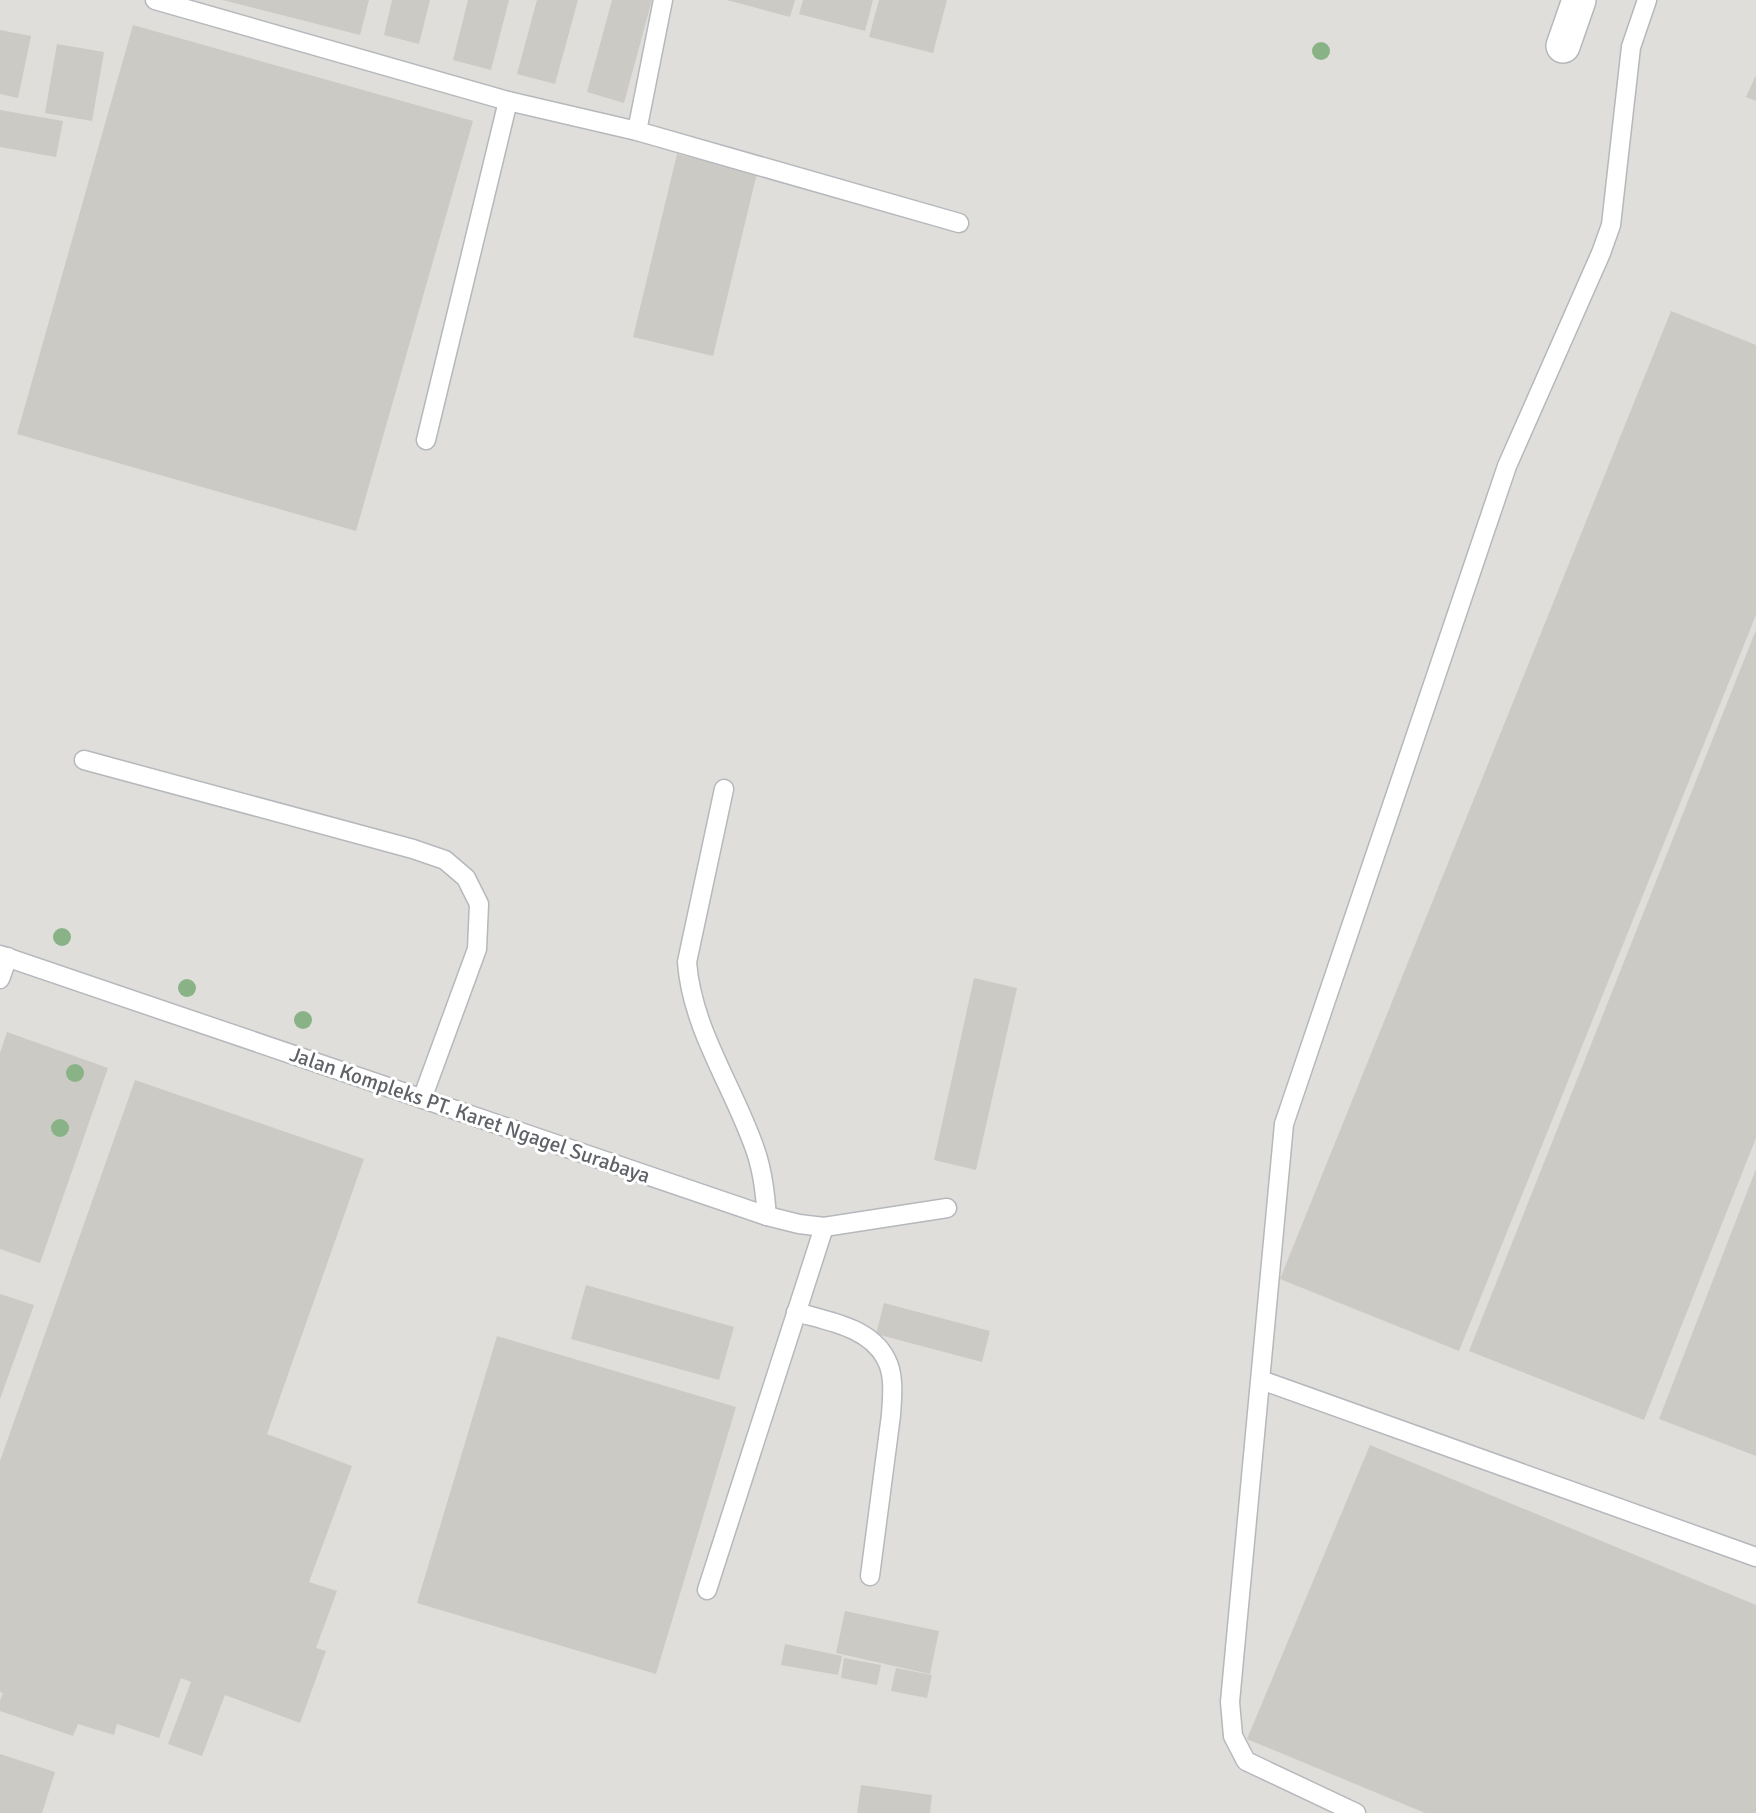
<svg xmlns="http://www.w3.org/2000/svg" width="1756" height="1813" viewBox="0 0 1756 1813" font-family="Signika,sans-serif">
<style>
.industrial{fill:#e0deda}
.building{fill:#cccac5}
.lines{fill:none;stroke-linecap:round;stroke-linejoin:round}
.lane-casing{stroke:#b5b8bc;stroke-width:21}
.street-casing{stroke:#b5b8bc;stroke-width:36}
.lane{stroke:#fff;stroke-width:18}
.street{stroke:#fff;stroke-width:33}
.tree{fill:#89b387}
.labels{text-anchor:middle;stroke-width:6;stroke-linejoin:round;paint-order:stroke}
.street-label{font-size:21px;fill:#5f6368;stroke:#fff}
</style>
<rect width="100%" height="100%" fill="#f1efe8"/>
<rect class="industrial" x="0" y="0" width="1756" height="1813"/>
<g class="building">
<path d="M223 0H369L360 35Z"/>
<path d="M392 0H430L419 44 384 35Z"/>
<path d="M468 0H509L491 70 453 60Z"/>
<path d="M537 0H578L555 84 517 74Z"/>
<path d="M612 0H652L624 103 587 92Z"/>
<path d="M727 0H795L790 17Z"/>
<path d="M803 0H873L865 31 799 14Z"/>
<path d="M879 0H947L933 53 869 37Z"/>
<path d="M133 25 473 121 356 531 17 434Z"/>
<path d="M0 30 31 36 18 98 0 94Z"/>
<path d="M57 44 104 52 92 121 45 113Z"/>
<path d="M1756 75V101L1746 97Z"/>
<path d="M0 110 63 121 56 157 0 147Z"/>
<path d="M677 154 757 173 713 356 633 337Z"/>
<path d="M1671 311 1756 345V615L1459 1351 1280 1279Z"/>
<path d="M1756 630V1138L1644 1420 1469 1351Z"/>
<path d="M974 978 1017 988 976 1170 934 1160Z"/>
<path d="M7 1032 108 1068 40 1263 0 1249V1053Z"/>
<path d="M135 1080 364 1159 267 1434 352 1466 309 1582 337 1591 316 1648 326 1651 300 1723 225 1695 202 1756 168 1744 191 1682 181 1678 159 1738 117 1724 114 1735 78 1724 73 1736 0 1711V1701L3 1693 0 1692V1461Z"/>
<path d="M1756 1169V1456L1659 1419Z"/>
<path d="M586 1285 734 1327 719 1380 571 1339Z"/>
<path d="M0 1294 34 1305 0 1399Z"/>
<path d="M884 1303 990 1331 982 1362 876 1334Z"/>
<path d="M497 1336 736 1407 656 1674 417 1603Z"/>
<path d="M1370 1445 1756 1605V1813H1425L1247 1739Z"/>
<path d="M845 1611 939 1631 930 1674 836 1653Z"/>
<path d="M785 1644 842 1656 838 1675 781 1665Z"/>
<path d="M844 1658 881 1665 877 1685 841 1678Z"/>
<path d="M896 1668 932 1675 927 1698 891 1691Z"/>
<path d="M0 1754 55 1772 42 1813H0Z"/>
<path d="M861 1785 932 1795 930 1813H857Z"/>
</g>
<g class="lines">
<g class="lane-casing">
<g id="lane">
<path d="M155 0 508 101 637 131 663 0"/>
<path d="M637 131 959 223"/>
<path d="M426 440 508 101"/>
<path d="M84 760 413 849 445 860 466 878 479 904 477 949 422 1099"/>
<path d="M724 789 687 962C692 1030 735 1089 756 1152 763 1173 765 1194 767 1216"/>
<path d="M0 955 767 1216 799 1224 824 1227 947 1208"/>
<path d="M0 979 8 957"/>
<path d="M796 1312C827 1321 870 1327 886 1359 895 1375 892 1398 891 1415L870 1576"/>
<path d="M1261 1380 1756 1557"/>
<path d="M707 1590 824 1227"/>
<path d="M1356 1813 1246 1761 1233 1736 1230 1702 1284 1124 1507 466 1601 253 1611 225 1631 47 1647 0"/>
</g>
</g>
<g class="street-casing">
<path id="street" d="M1563 46 1579 0"/>
</g>
<use href="#lane" class="lane"/>
<use href="#street" class="street"/>
</g>
<g class="tree">
<circle cx="1321" cy="51" r="9"/>
<circle cx="62" cy="937" r="9"/>
<circle cx="187" cy="988" r="9"/>
<circle cx="303" cy="1020" r="9"/>
<circle cx="75" cy="1073" r="9"/>
<circle cx="60" cy="1128" r="9"/>
</g>
<g class="labels">
<g class="street-label">
<text transform="translate(470 1115) rotate(19)" y="7">Jalan Kompleks PT. Karet Ngagel Surabaya</text>
</g>
</g>
</svg>
